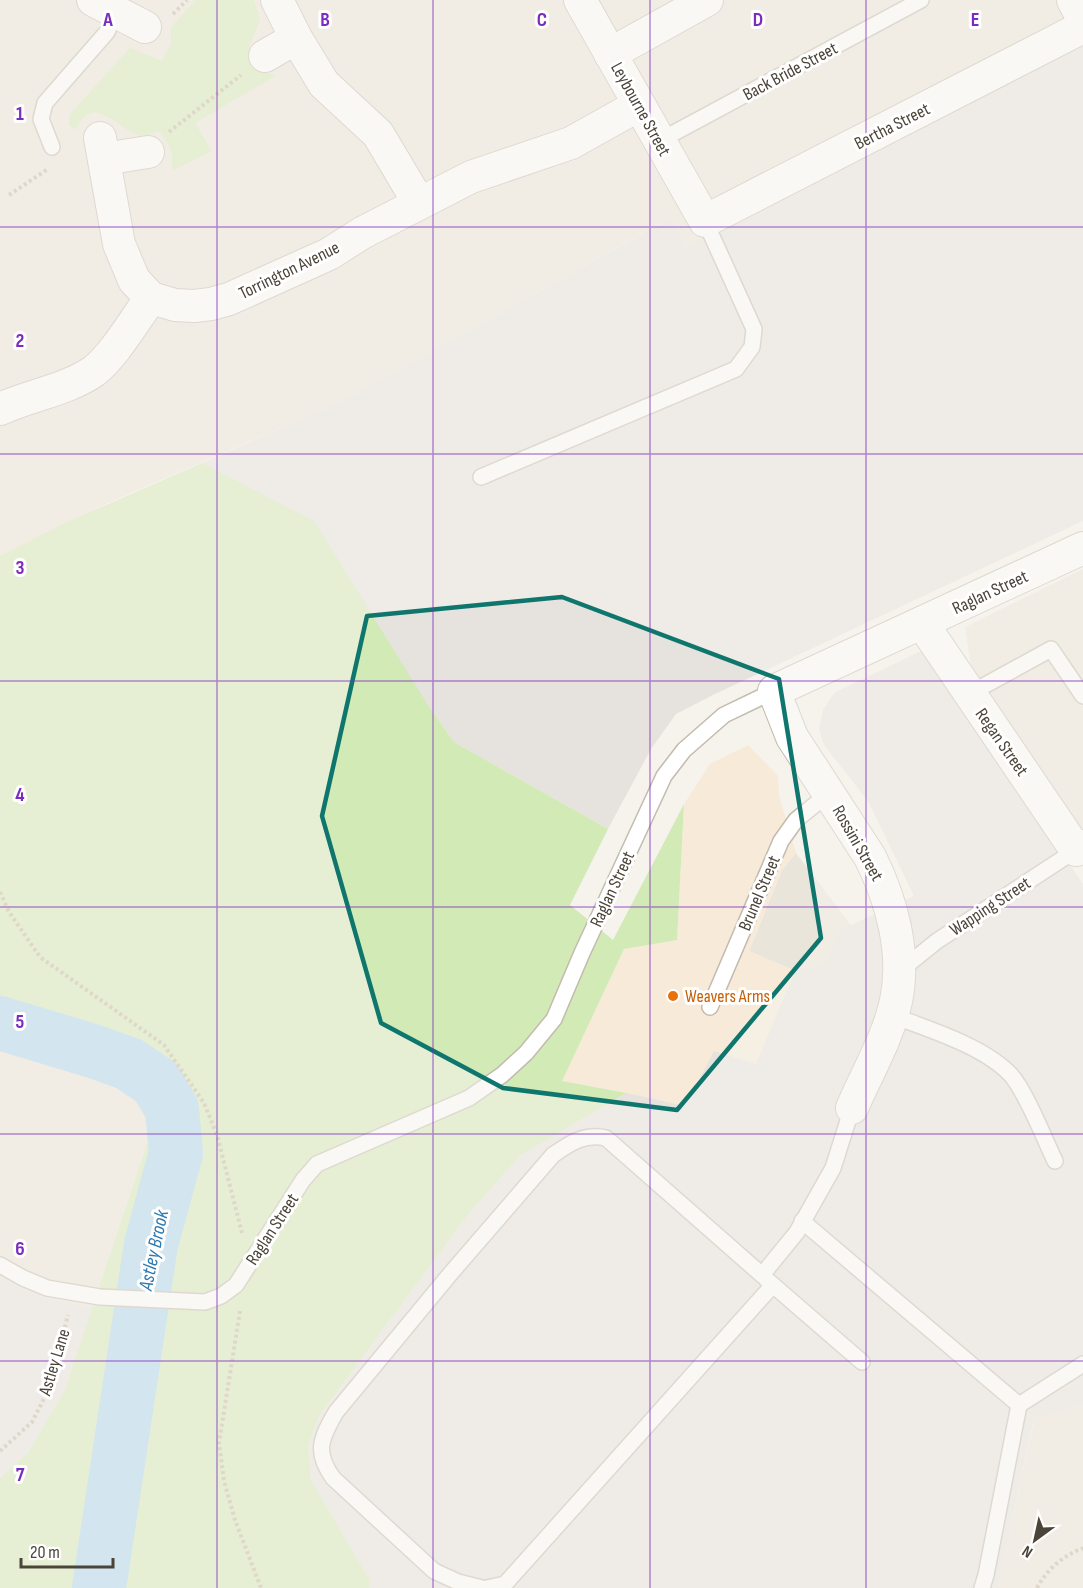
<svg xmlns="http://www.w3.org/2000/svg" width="1083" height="1588" viewBox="0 0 1083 1588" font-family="'Sofia Sans Condensed',sans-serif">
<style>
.residential{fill:#eae5da}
.commercial{fill:#f7ead8}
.industrial{fill:#e6e2dd}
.green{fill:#d2eab5}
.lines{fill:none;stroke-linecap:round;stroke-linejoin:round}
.river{stroke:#a9d4f2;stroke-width:54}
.lane-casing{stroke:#c2bbae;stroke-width:18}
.street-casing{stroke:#c2bbae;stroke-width:34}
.path{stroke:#c4b79f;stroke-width:4;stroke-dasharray:3 3;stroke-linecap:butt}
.lane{stroke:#fff;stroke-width:15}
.street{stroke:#fff;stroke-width:32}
.marked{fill:none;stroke:#0f766e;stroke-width:4.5;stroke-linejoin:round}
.grid{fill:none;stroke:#7b2cbf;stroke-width:1.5;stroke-opacity:0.55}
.food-dot{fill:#e8710a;stroke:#fff;stroke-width:2}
.labels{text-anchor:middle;stroke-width:6;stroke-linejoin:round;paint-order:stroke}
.street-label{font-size:18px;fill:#4b4439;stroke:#fff}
.food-label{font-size:18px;fill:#c56008;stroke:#fff;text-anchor:start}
.water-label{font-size:20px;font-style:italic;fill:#2e7ab2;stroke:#fff}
.grid-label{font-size:20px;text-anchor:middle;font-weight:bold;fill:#7b2cbf;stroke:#fff;stroke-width:6;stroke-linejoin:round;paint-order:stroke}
</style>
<rect width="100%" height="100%" fill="#f6f3ec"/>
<g class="residential">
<path d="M0 0H1083V41L685 249 668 219 340 402 108 503 0 556Z"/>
<path d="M1083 569V840L972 673 965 627Z"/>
<path d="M796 853 851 925 838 931 826 963 795 971 749 951 782 870Z"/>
<path d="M0 1035 140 1080 159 1108 93 1308 37 1296 0 1278Z"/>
<path d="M1083 1405V1588H998L1035 1416Z"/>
</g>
<path class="commercial" d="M748 745 778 776 779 795 796 853 782 870 749 951 795 971 756 1064 714 1051 685 1106 561 1082 624 949 677 940 684 804 710 764Z"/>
<g class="industrial">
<path d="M1083 41V521L713 695 676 714 651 749 608 829 454 742 426 702 202 463 340 402 669 219 686 248Z"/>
<path d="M925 649 1083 884V1405L1034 1417 998 1588H369V1579L311 1480 308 1446 319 1416 469 1213 521 1155 626 1093 685 1106 714 1051 756 1064 795 971 826 963 838 931 914 896 868 801 824 745 819 729 823 710 834 693Z"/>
<path d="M0 1278 37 1296 93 1308 65 1390 28 1453 0 1478Z"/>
</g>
<g class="green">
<path d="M196 0H254L260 19 249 48 250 58 258 69 275 76 195 123 212 151 172 171C173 151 172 146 158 131 152 134 146 136 139 135 119 130 93 90 75 130L69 125 70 114 130 48 162 61 171 44V27Z"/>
<path d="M202 463 314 521 426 702 454 742 608 829 570 905 613 940 684 804 677 940 624 949 562 1081 626 1093 521 1155 469 1213 319 1416 308 1446 311 1480 369 1579V1588H0V1478L28 1453 65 1390 159 1108 140 1080 0 1035V556L65 523Z"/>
</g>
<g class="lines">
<path class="river" d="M0 1023 96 1052 129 1064 156 1082 172 1109 176 1153 151 1244 99 1588"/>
<g class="lane-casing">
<g id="lane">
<path d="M659 141 921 0"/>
<path d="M52 147 41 119 45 103 107 32 116 12"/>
<path d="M481 477 736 369 752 347 754 329 705 221"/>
<path d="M969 694 1051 649 1083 696"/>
<path d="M901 970 937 941 1076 850 1078 852"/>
<path d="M710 1007 781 841 796 820 828 794"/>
<path d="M891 1015C928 1029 984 1046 1011 1075 1026 1092 1044 1138 1055 1161"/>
<path d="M802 1221 1019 1405"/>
<path d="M0 1265 23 1278 47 1288 100 1297 205 1302 221 1296 236 1285 303 1180 317 1164 469 1098 502 1075 526 1053 554 1019 582 953 664 776 684 750 724 715 774 691"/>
<path d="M766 1279 862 1362"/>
<path d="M482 1588 458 1582 434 1571 333 1478C314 1452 321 1438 336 1412L451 1273 553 1155C570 1143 585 1133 606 1138L762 1275 797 1232 833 1168 852 1108"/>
<path d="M487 1588 505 1584 773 1285"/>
<path d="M982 1588 986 1575 1019 1405 1083 1364"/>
</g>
</g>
<g class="street-casing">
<g id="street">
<path d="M93 0 145 27"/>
<path d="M277 0 296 38 324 84 378 134 419 203"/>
<path d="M580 0 705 221 1083 27"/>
<path d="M1073 0 1083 19"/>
<path d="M610 54 707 0"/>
<path d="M265 56 296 38"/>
<path d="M100 138 119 244 134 280 151 298"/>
<path d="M104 159 148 152"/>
<path d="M0 409C30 395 67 390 94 371 114 356 135 319 151 298L175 305 194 306 211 304 229 299 329 254 362 233 471 177 571 143 639 105"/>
<path d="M922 623 1076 850 1083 846"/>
<path d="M852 1108C867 1073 888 1038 896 1001 906 953 892 901 870 857L792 737 774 691 1083 548"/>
</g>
</g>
<g class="path">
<path d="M173 14 187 0"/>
<path d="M169 132 241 75"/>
<path d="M9 195 48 169"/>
<path d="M0 892 9 912 40 957 164 1045 204 1103 217 1135 242 1233"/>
<path d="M240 1311 219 1443 224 1481 235 1520 261 1588"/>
<path d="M0 1451 32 1422 49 1389 68 1315"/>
<path d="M1037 1588C1047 1569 1063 1556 1083 1548"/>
</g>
<use href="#lane" class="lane"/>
<use href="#street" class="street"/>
</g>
<path d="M0 0H1083V1588H0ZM562 597 779 679 821 938 677 1110 503 1088 381 1023 322 816 367 616Z" fill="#f6f3ec" fill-opacity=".55" fill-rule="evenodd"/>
<path class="marked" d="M562 597 779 679 821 938 677 1110 503 1088 381 1023 322 816 367 616Z"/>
<path class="grid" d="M217 0V1588M433 0V1588M650 0V1588M866 0V1588M0 227H1083M0 454H1083M0 681H1083M0 907H1083M0 1134H1083M0 1361H1083"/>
<circle class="food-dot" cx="673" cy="996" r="6"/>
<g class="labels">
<g class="street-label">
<text transform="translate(790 71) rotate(-28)" y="6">Back Bride Street</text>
<text transform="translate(641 109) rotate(61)" y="6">Leybourne Street</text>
<text transform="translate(892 126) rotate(-27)" y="6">Bertha Street</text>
<text transform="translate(289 270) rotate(-26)" y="6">Torrington Avenue</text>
<text transform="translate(990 592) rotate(-25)" y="6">Raglan Street</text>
<text transform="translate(1002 742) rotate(55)" y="6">Regan Street</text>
<text transform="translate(858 843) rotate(60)" y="6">Rossini Street</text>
<text transform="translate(612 889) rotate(-65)" y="6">Raglan Street</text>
<text transform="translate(759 893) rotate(-67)" y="6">Brunel Street</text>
<text transform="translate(990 906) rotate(-33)" y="6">Wapping Street</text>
<text transform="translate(272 1229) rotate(-57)" y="6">Raglan Street</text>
<text transform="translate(54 1362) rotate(-73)" y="6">Astley Lane</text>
</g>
<g class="food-label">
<text x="685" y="1002">Weavers Arms</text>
</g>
<g class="water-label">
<text transform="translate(153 1250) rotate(-78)" y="7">Astley Brook</text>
</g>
</g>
<g class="grid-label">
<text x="108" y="26">A</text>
<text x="325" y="26">B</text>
<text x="542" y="26">C</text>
<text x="758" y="26">D</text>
<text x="975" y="26">E</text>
<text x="20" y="120">1</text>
<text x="20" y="347">2</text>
<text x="20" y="574">3</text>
<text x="20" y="801">4</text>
<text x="20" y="1028">5</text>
<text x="20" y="1255">6</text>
<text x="20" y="1481">7</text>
</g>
<g transform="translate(1035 1540) rotate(213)" stroke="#ffffff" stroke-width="4.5" paint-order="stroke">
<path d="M0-4.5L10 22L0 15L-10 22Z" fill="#4b4439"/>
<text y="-9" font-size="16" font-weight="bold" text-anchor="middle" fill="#4b4439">N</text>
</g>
<path d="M21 1558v9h92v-9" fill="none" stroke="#4b4439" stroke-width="3"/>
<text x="30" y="1558" font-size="18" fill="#4b4439" stroke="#ffffff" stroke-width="4.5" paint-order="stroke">20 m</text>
</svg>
